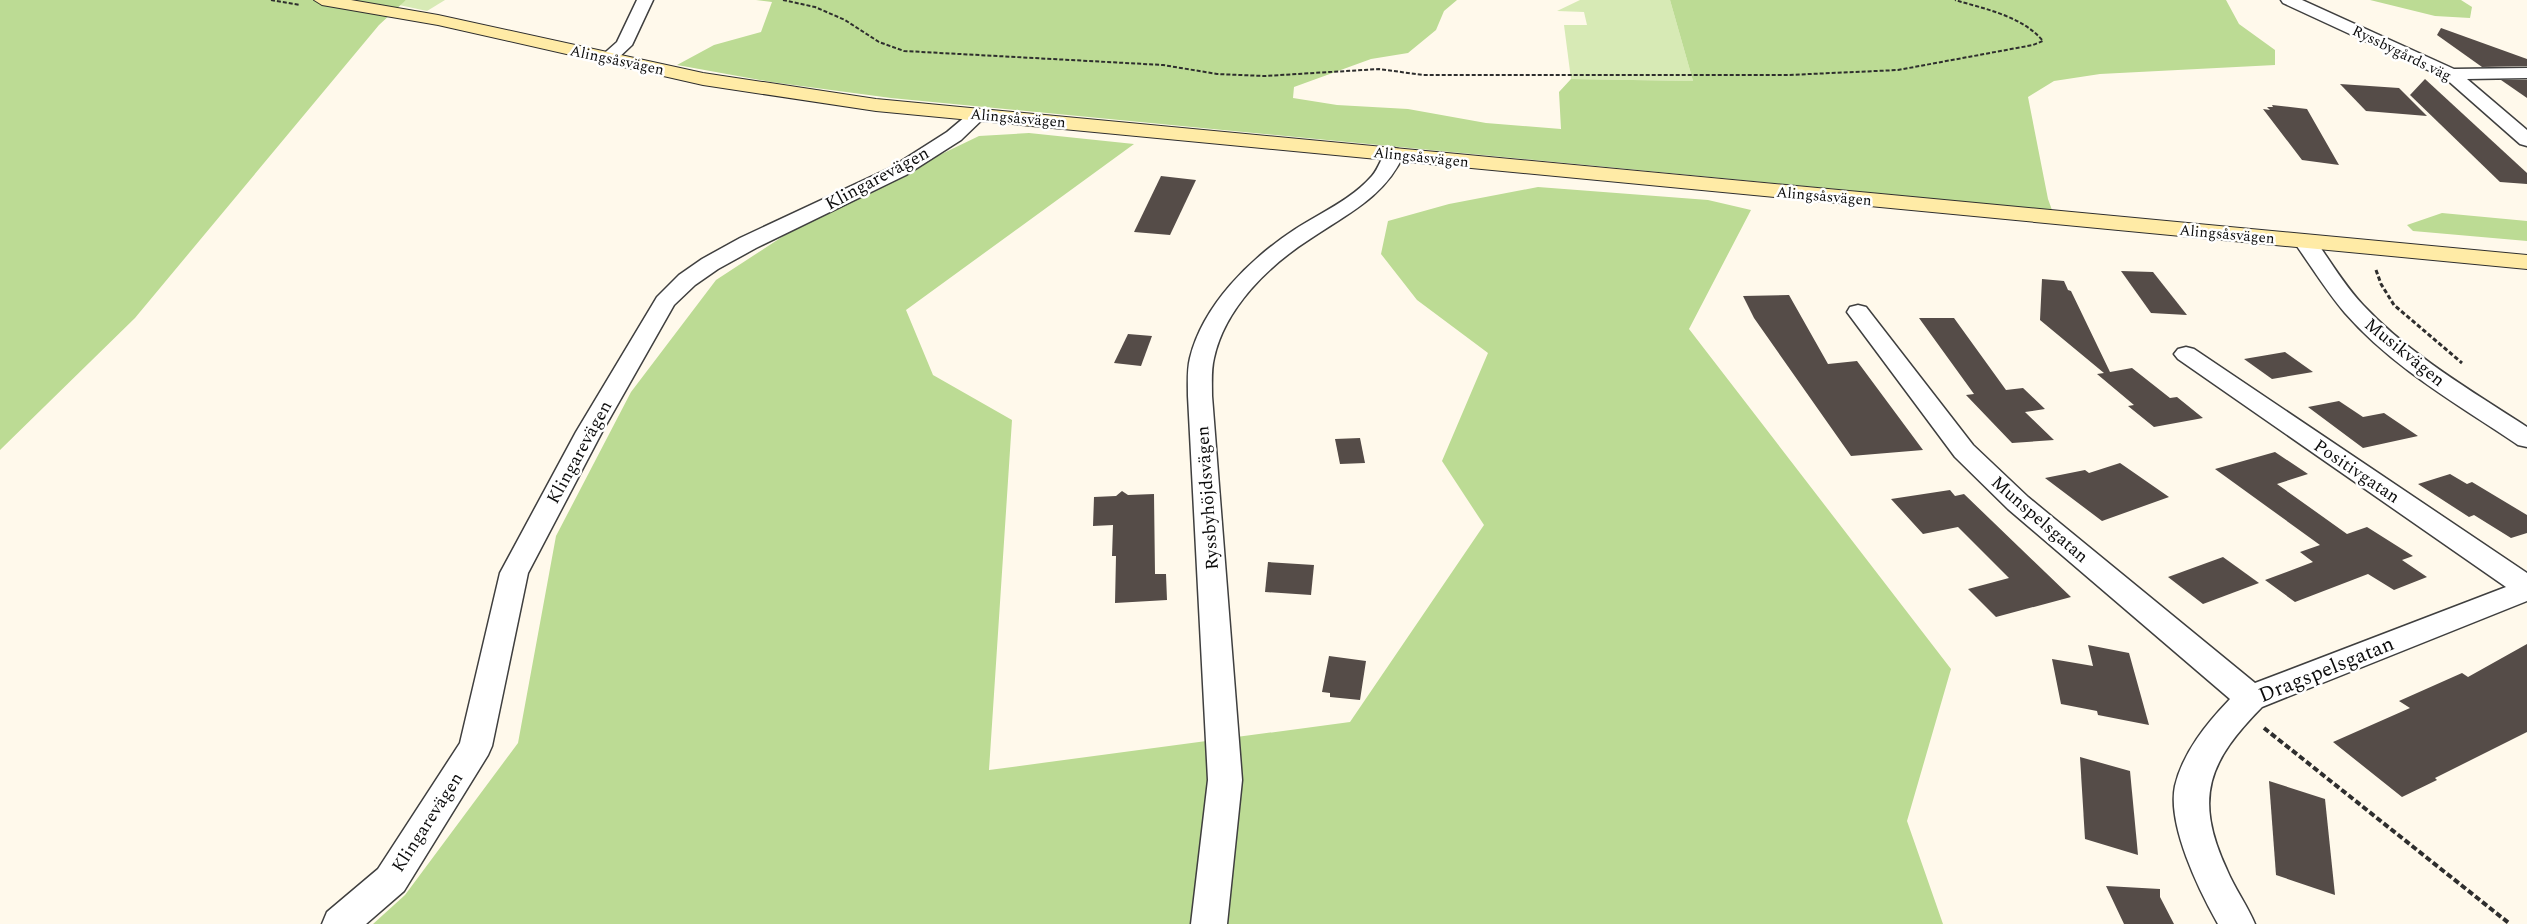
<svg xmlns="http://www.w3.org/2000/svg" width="2527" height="924" viewBox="0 0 2527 924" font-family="Spectral,serif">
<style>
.green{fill:#d7eab5}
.forest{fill:#bcdb94}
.building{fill:#554c48}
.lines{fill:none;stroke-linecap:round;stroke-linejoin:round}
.street-casing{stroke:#3f3f3f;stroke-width:3}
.secondary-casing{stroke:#2e2e2e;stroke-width:2}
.path-far2{stroke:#2e2e2e;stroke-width:2;stroke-dasharray:4 2;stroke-linecap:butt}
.path-far1{stroke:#2e2e2e;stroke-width:3;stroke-dasharray:4.5 2.5;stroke-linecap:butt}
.path{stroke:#2e2e2e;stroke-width:4;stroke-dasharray:6 3;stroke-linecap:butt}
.street{fill:#fff;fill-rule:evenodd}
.secondary{fill:#ffeba6;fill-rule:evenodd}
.labels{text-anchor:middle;stroke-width:5;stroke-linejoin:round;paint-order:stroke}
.far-street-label{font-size:15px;fill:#0c0c0c;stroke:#fff}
.street-label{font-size:18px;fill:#0c0c0c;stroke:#fff}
.near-street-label{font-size:21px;fill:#0c0c0c;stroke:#fff}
</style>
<rect width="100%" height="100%" fill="#fff9eb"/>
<g class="green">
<path d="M406 0H445L427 11 399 5Z"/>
<path d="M1580 0H1670L1693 81 1571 79 1564 25H1587L1584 12 1557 11Z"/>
</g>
<g class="forest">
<path d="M0 0H406L379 25 135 318 0 450Z"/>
<path d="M756 0H1457L1444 11 1436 30 1408 53 1371 59 1294 87 1293 98 1337 105 1408 109 1486 123 1561 129 1559 92 1571 79 1693 81 1670 0H2226L2239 24 2275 50V65L2100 74 2054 81 2028 97 2048 199 2052 210 891 98 771 82 677 65 714 45 761 32 772 2Z"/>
<path d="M2370 0H2461L2472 7 2470 18 2435 16Z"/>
<path d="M1029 133 1134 144 906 310 933 375 1012 420 989 770 1350 722 1484 525 1442 461 1488 353 1417 300 1381 254 1388 221 1449 204 1538 187 1708 200 1751 210 1689 329 1951 669 1907 821 1943 924H373L405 895 518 743 556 536 631 392 716 280 785 235 900 174 979 136Z"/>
<path d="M2442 213 2527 221V241L2413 231 2407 225Z"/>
</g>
<g class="building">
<path d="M2441 28 2527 59V66L2482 67 2437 35Z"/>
<path d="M2425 79 2527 173V184L2500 182 2410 95Z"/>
<path d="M2501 80H2527V98Z"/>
<path d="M2340 84 2399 88 2427 116 2366 111Z"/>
<path d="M2272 105 2307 109 2339 165 2302 160 2263 109 2270 110 2267 107H2273Z"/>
<path d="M1161 176 1196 180 1170 235 1134 232Z"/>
<path d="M2121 271 2153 272 2187 315 2151 313Z"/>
<path d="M2042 279 2064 281 2068 290 2071 291 2110 372 2132 368 2170 398 2177 397 2203 418 2154 427 2128 406 2134 405 2097 374 2104 373 2040 320Z"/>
<path d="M1789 295 1828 364 1857 361 1923 450 1851 456 1754 318 1743 296Z"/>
<path d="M1919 318H1954L2006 390 2023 388 2045 409 2025 412 2054 440 2012 443 1966 395 1974 394Z"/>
<path d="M1128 334 1152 336 1141 366 1114 363Z"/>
<path d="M2285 352 2313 372 2272 379 2244 359Z"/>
<path d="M2339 401 2363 417 2384 413 2418 436 2363 448 2308 407Z"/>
<path d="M1360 438 1365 463 1340 464 1335 439Z"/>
<path d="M2275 452 2308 474 2277 484 2347 534 2367 527 2413 556 2402 560 2427 577 2394 590 2368 574 2295 602 2265 580 2313 562 2300 552 2320 545 2215 469Z"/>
<path d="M2120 463 2169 497 2102 521 2045 478 2085 470 2089 473Z"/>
<path d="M2450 474 2467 484 2472 482 2527 515V533L2511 538 2474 515 2469 517 2418 484Z"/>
<path d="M1950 490 1955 496 1964 494 2071 597 1996 617 1968 589 2009 578 1958 527 1923 534 1891 499Z"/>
<path d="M1122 491 1128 495 1154 494 1155 574H1166L1167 600 1115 603 1116 556H1112L1113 525 1093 526 1094 497 1116 496Z"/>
<path d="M2223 557 2259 583 2203 604 2168 577Z"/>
<path d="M1268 562 1314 565 1311 595 1265 592Z"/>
<path d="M2527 644V732L2435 778 2437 780 2402 797 2333 742 2410 708 2399 701 2462 673 2468 677Z"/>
<path d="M2088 645 2129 653 2149 725 2098 715 2097 711 2061 704 2052 659 2093 666Z"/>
<path d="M1329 656 1366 661 1360 700 1330 697V693L1322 692Z"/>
<path d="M2080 757 2130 771 2138 855 2085 839Z"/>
<path d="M2269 781 2325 799 2335 895 2276 875Z"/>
<path d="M2106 886 2160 889V897L2174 924H2124Z"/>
</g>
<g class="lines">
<g class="street-casing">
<g id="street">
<path d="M637 0H653L632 45 614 62H602L599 58 617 42Z"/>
<path d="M2281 0H2302L2454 69 2527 68V78L2467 79 2527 130V146L2520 144 2445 78 2283 3Z"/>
<path d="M978 109 984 111 987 115 961 140 906 175 756 248 718 269 695 285 674 305 602 432 528 573 492 746 488 755 404 891 366 924H322L327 912 378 869 460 743 500 573 576 432 657 297 679 275 702 259 740 238 892 167 947 132 972 111Z"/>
<path d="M1394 148 1401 150 1404 154C1385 197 1347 214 1310 239 1268 266 1225 308 1214 358 1211 370 1212 383 1212 396L1242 780 1227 924H1191L1208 780 1188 396C1188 383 1187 370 1190 358 1203 305 1250 259 1294 230 1320 213 1351 200 1372 176 1379 168 1381 158 1387 150Z"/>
<path d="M2305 236 2313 237C2329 259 2344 285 2363 305 2410 355 2470 390 2527 427V447L2518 445C2459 405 2393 368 2345 313 2327 292 2311 266 2294 242L2297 237Z"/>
<path d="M1858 305 1866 307 1973 445 2028 497 2255 683 2506 587 2178 359 2174 354 2178 349 2186 347 2194 349 2527 573V601L2262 707C2209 761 2193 797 2227 870 2235 889 2247 905 2255 924H2218C2199 890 2167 825 2175 786 2183 752 2207 723 2230 699L2008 509 1955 457 1847 312 1850 307Z"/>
</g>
</g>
<g class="secondary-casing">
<path id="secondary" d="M314 0H351L438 15 703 73 876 99 2527 255V269L876 111 703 85 438 25 322 5Z"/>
</g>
<g class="path-far2">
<path d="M271 0 300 5"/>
<path d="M783 0 815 7 845 20 879 42 904 51 1163 65 1217 74 1265 76 1379 69 1423 75H1788L1898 70 2033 45 2043 41C2022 16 1985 9 1955 0"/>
</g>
<path class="path-far1" d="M2376 270 2381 284 2394 305 2462 363"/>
<path class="path" d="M2264 728 2510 924"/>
<use href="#street" class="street"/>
<use href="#secondary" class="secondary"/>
</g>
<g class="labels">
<g class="far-street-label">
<text transform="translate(2402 53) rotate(26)" y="5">Ryssbygårds väg</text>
<text transform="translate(617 60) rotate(12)" y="5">Alingsåsvägen</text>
<text transform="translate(1018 118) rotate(5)" y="5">Alingsåsvägen</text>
<text transform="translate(1421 157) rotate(6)" y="5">Alingsåsvägen</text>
<text transform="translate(1824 196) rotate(5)" y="5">Alingsåsvägen</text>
<text transform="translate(2227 234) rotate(5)" y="5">Alingsåsvägen</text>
</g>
<g class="street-label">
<text transform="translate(877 178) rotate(-28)" y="6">Klingarevägen</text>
<text transform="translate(2405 352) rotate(39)" y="6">Musikvägen</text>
<text transform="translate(579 452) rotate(-61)" y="6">Klingarevägen</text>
<text transform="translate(2357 471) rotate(34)" y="6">Positivgatan</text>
<text transform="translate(1207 498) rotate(-94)" y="6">Ryssbyhöjdsvägen</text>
<text transform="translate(2040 519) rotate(41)" y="6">Munspelsgatan</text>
<text transform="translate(427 822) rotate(-57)" y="6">Klingarevägen</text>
</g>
<g class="near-street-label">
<text transform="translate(2326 669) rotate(-22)" y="7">Dragspelsgatan</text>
</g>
</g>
</svg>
